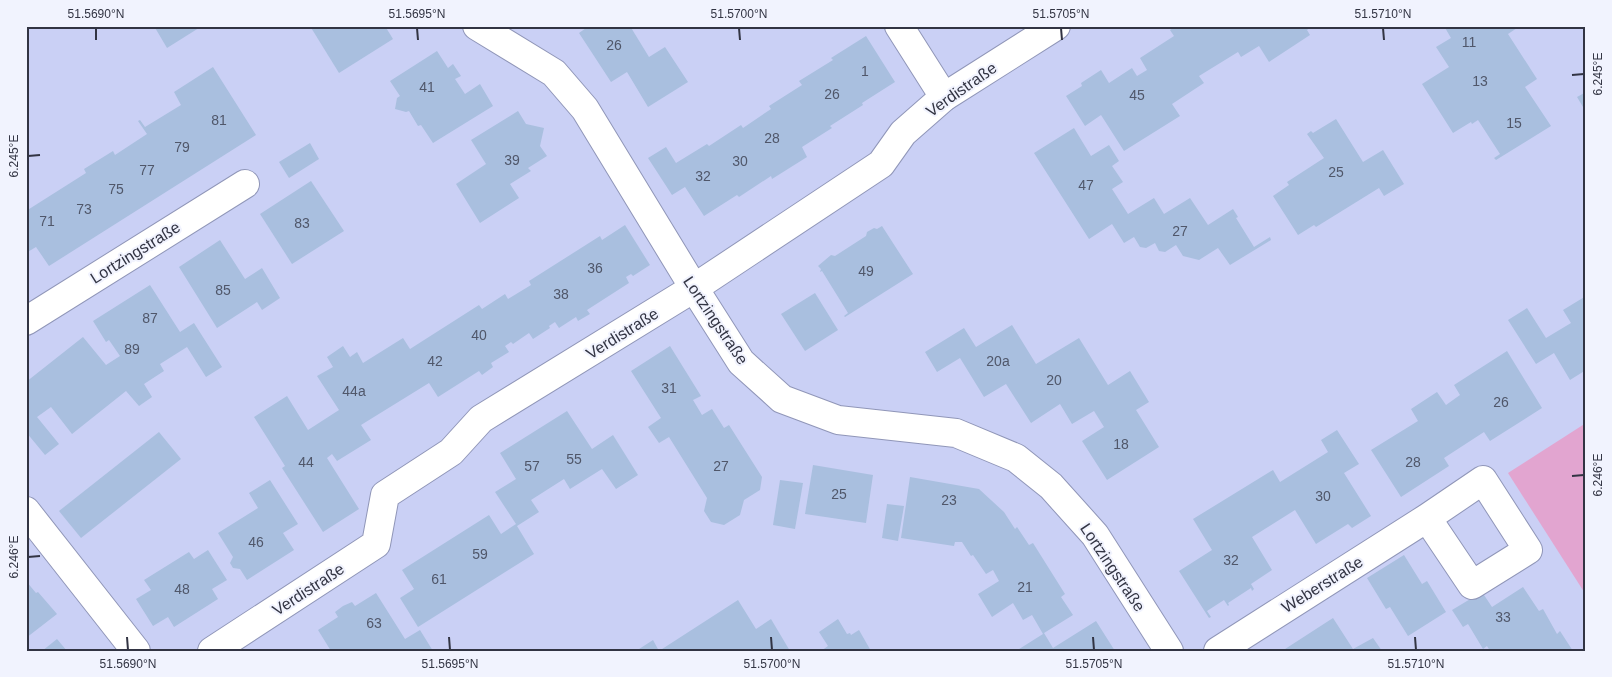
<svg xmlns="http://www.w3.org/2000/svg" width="1612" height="677" viewBox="0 0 1612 677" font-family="Helvetica,sans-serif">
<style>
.green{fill:#e2a5d0}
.building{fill:#a9bfdf}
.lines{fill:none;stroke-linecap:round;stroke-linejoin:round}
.street-casing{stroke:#9096b8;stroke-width:30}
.street{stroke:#fff;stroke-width:28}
.ticks{fill:none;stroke:#323443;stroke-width:2}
.labels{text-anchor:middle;stroke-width:4;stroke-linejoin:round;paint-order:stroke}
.number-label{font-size:14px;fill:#50576a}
.street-label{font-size:16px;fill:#323443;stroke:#f1f3fe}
.neatline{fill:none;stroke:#323443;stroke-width:2}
.ticks-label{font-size:12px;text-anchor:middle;fill:#323443}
</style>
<rect width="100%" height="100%" fill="#cad0f5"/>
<path class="green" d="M1586 423V595L1508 473Z"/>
<g class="building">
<path d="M154 26H202L167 48Z"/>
<path d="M310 26H385L393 39 339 73Z"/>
<path d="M589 26H630L649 57 665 47 688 82 648 107 627 72 611 82 579 33Z"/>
<path d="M1176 26H1312L1307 30 1310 35 1269 62 1259 46 1241 57 1238 52 1199 76 1204 83 1172 104 1180 116 1124 151 1101 115 1085 126 1066 96 1082 86 1081 83 1101 70 1109 83 1132 68 1137 76 1147 70 1140 58 1174 36 1170 30Z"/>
<path d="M1444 26H1520L1508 34 1537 79 1525 87 1551 126 1496 160 1494 158 1500 154 1478 120 1472 124 1471 122 1453 133 1422 84 1449 67 1436 47 1451 38Z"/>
<path d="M866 36 895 82 862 103 863 105 830 126 832 128 802 147 807 157 772 179 771 176 739 197 737 195 704 216 685 187 672 195 648 158 666 147 676 163 707 144 709 146 741 125 743 128 771 109 769 106 802 85 799 81 833 60 831 58Z"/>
<path d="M437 51 448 68 453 64 461 76 455 79 465 94 480 84 493 106 433 143 421 125 418 126 409 111 406 112 395 109 397 98 400 96 390 81Z"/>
<path d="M213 67 256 135 49 266 36 247 26 253V211L86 173 84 169 113 151 115 155 147 134 138 121 140 120 145 127 181 105 174 92Z"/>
<path d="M1586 92V112L1577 97Z"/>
<path d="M518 111 526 124 544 128 540 146 547 156 528 168 531 171 510 184 519 198 480 223 456 184 486 164 471 140Z"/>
<path d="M1336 119 1363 162 1383 150 1404 184 1384 196 1379 188 1316 227 1314 225 1298 235 1273 196 1289 185 1287 182 1324 158 1307 134 1311 131 1313 133Z"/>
<path d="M1074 128 1091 156 1109 145 1119 161 1112 166 1123 182 1112 189 1128 214 1154 198 1164 214 1190 198 1208 225 1233 209 1238 217 1236 218 1254 247 1270 237 1271 240 1230 265 1218 248 1199 260 1183 256 1176 245 1165 252 1159 251 1155 243 1146 248 1140 247 1134 237 1124 243 1112 224 1089 239 1034 153Z"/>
<path d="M310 143 319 159 289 178 279 162Z"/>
<path d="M311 181 344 231 292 264 260 214Z"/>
<path d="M625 225 650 265 633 276 631 274 626 277 629 283 587 310 590 314 578 321 576 317 559 328 555 322 549 326 550 328 533 339 529 333 513 344 511 342 505 346 509 352 491 363 493 367 482 375 479 371 438 397 429 383 361 425 371 440 337 461 332 454 327 458 359 509 323 532 282 468 285 466 254 417 287 396 308 430 339 410 317 376 333 367 327 357 343 346 350 357 357 352 363 363 403 338 410 349 479 305 482 309 505 294 508 299 531 285 529 281 600 236 602 240Z"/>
<path d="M882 226 913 274 845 317 844 316 848 313 822 271 820 272 821 269 818 266 831 255 835 256 866 236 867 232 874 228 877 229Z"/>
<path d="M220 240 245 279 262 268 280 298 262 310 257 302 217 328 179 267Z"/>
<path d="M150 285 180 332 194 323 222 367 206 377 187 347 160 364 164 371 144 384 152 397 139 406 126 391 72 434 51 407 37 417 59 444 45 455 26 432V382L83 337 106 365 120 356 109 340 106 342 93 321Z"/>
<path d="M815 293 838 330 805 351 781 314Z"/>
<path d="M1586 296V370L1570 380 1554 353 1536 364 1508 320 1527 308 1546 338 1571 323 1563 310Z"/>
<path d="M1012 325 1036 364 1079 338 1108 385 1130 371 1149 402 1136 410 1159 447 1107 480 1082 441 1104 427 1094 411 1072 424 1060 404 1031 423 1006 384 984 397 960 358 937 372 925 352 964 328 976 347Z"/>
<path d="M670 346 701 396 693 400 702 415 712 409 724 428 729 425 762 477 760 490 744 500 740 515 724 525 711 522 704 511 707 498 669 437 659 443 648 427 661 418 631 371Z"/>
<path d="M1507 351 1542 408 1490 441 1484 432 1444 458 1449 466 1401 497 1371 450 1418 421 1411 409 1437 392 1446 405 1460 395 1454 385Z"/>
<path d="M567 411 592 449 613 435 638 475 616 489 602 469 570 489 564 479 531 500 539 512 517 526 534 554 418 627 400 598 414 589 402 570 489 515 501 534 516 524 495 492 516 479 500 453Z"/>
<path d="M1337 430 1359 464 1344 473 1371 516 1352 528 1348 524 1316 544 1295 510 1252 537 1272 570 1251 584 1254 589 1252 591 1251 588 1228 603 1229 605 1228 606 1224 600 1207 611 1211 617 1209 618 1179 571 1212 550 1193 519 1273 470 1280 482 1328 452 1321 440Z"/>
<path d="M159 432 181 459 81 538 59 511Z"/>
<path d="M813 465 873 475 866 523 805 514Z"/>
<path d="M910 477 979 489 1004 512 1015 529 1017 527 1029 545 1033 543 1065 594 1061 597 1073 615 1044 633 1053 648 1096 621 1115 651H1016L1043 634 1032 615 1023 620 1013 603 992 617 978 594 999 581 993 570 986 574 973 555 971 556 962 542H955L954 546 901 538Z"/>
<path d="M270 480 298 524 283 533 294 550 247 580 240 569 233 568 230 563 233 557 218 533 258 508 249 493Z"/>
<path d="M780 480 803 483 795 529 773 525Z"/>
<path d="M887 504 904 506 898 541 882 538Z"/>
<path d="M208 550 227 580 212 589 218 599 174 627 168 617 153 626 136 599 151 590 144 580 189 552 194 559Z"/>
<path d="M1404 555 1422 584 1427 581 1446 612 1408 636 1390 607 1386 609 1367 578Z"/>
<path d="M26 581 36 593 38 592 57 614 26 638Z"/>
<path d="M1523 587 1539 611 1543 609 1557 634 1560 631 1573 651H1490L1487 646 1483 649 1468 624 1463 627 1452 610 1482 592 1492 607Z"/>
<path d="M376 593 405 639 420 630 433 651H331L318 630 338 617 335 612 343 606 352 602 355 606Z"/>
<path d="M738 600 756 629 771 619 790 651H636L653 640 659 651Z"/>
<path d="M1333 618 1353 649 1373 638 1382 651H1282Z"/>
<path d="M838 619 847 634 850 633 851 635 859 630 871 651H821L828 646 819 632Z"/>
<path d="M57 639 67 651H42Z"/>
</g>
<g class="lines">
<g class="street-casing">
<g id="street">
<path d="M477 26 554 73 585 109 694 288 741 362 782 399 838 420 956 433 1016 458 1051 486 1095 535 1169 651"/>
<path d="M899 26 944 97"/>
<path d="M26 321 245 184"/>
<path d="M26 511 136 651"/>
<path d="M212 651 376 544 385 495 451 452 481 419 694 288 881 164 903 133 944 97 1056 26"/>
<path d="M1218 651 1427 518 1483 480 1528 550 1472 585 1427 518"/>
</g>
</g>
<use href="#street" class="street"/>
</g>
<path class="ticks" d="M96 28V40M417 28 418 40M739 28 740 40M1061 28 1062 40M1383 28 1384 40M1572 75 1584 74M28 156 40 155M1572 476 1584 475M28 557 40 556M127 637 128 650M449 637 450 650M771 637 772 650M1093 637 1094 650M1415 637 1416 650"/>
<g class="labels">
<g class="number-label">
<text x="1469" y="47">11</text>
<text x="614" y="50">26</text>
<text x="865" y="76">1</text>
<text x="1480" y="86">13</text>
<text x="427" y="92">41</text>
<text x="832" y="99">26</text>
<text x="1137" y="100">45</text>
<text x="219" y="125">81</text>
<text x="1514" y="128">15</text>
<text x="772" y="143">28</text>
<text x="182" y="152">79</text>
<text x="512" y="165">39</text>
<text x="740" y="166">30</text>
<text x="147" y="175">77</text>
<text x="1336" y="177">25</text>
<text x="703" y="181">32</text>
<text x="1086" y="190">47</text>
<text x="116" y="194">75</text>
<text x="84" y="214">73</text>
<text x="47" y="226">71</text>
<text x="302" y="228">83</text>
<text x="1180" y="236">27</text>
<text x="595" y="273">36</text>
<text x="866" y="276">49</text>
<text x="223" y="295">85</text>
<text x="561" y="299">38</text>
<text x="150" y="323">87</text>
<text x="479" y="340">40</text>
<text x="132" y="354">89</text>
<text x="435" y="366">42</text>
<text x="998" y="366">20a</text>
<text x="1054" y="385">20</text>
<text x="669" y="393">31</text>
<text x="354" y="396">44a</text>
<text x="1501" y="407">26</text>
<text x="1121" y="449">18</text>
<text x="574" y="464">55</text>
<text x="306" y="467">44</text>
<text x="1413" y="467">28</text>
<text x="532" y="471">57</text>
<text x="721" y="471">27</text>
<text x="839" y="499">25</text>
<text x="1323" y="501">30</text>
<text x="949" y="505">23</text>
<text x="256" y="547">46</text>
<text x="480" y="559">59</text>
<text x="1231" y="565">32</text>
<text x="439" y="584">61</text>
<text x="1025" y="592">21</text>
<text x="182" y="594">48</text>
<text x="1503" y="622">33</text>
<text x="374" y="628">63</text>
</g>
<g class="street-label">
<text transform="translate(961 89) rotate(-35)" y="6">Verdistraße</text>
<text transform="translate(135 252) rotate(-32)" y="6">Lortzingstraße</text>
<text transform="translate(716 320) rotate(56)" y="6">Lortzingstraße</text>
<text transform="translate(622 333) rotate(-32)" y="6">Verdistraße</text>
<text transform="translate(1113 567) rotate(56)" y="6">Lortzingstraße</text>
<text transform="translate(1322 584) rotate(-32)" y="6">Weberstraße</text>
<text transform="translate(308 589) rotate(-33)" y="6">Verdistraße</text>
</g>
</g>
<rect width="1612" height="677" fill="none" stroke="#f1f3fe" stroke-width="55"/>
<rect x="28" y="28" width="1556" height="622" class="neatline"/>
<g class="ticks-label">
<text x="96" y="18">51.5690°N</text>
<text x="417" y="18">51.5695°N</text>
<text x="739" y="18">51.5700°N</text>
<text x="1061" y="18">51.5705°N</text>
<text x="1383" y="18">51.5710°N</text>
<text transform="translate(1598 74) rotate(-90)" y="4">6.245°E</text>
<text transform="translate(14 156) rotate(-90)" y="4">6.245°E</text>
<text transform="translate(1598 475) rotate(-90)" y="4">6.246°E</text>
<text transform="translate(14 557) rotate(-90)" y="4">6.246°E</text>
<text x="128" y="668">51.5690°N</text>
<text x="450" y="668">51.5695°N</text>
<text x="772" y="668">51.5700°N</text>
<text x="1094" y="668">51.5705°N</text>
<text x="1416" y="668">51.5710°N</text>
</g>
</svg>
